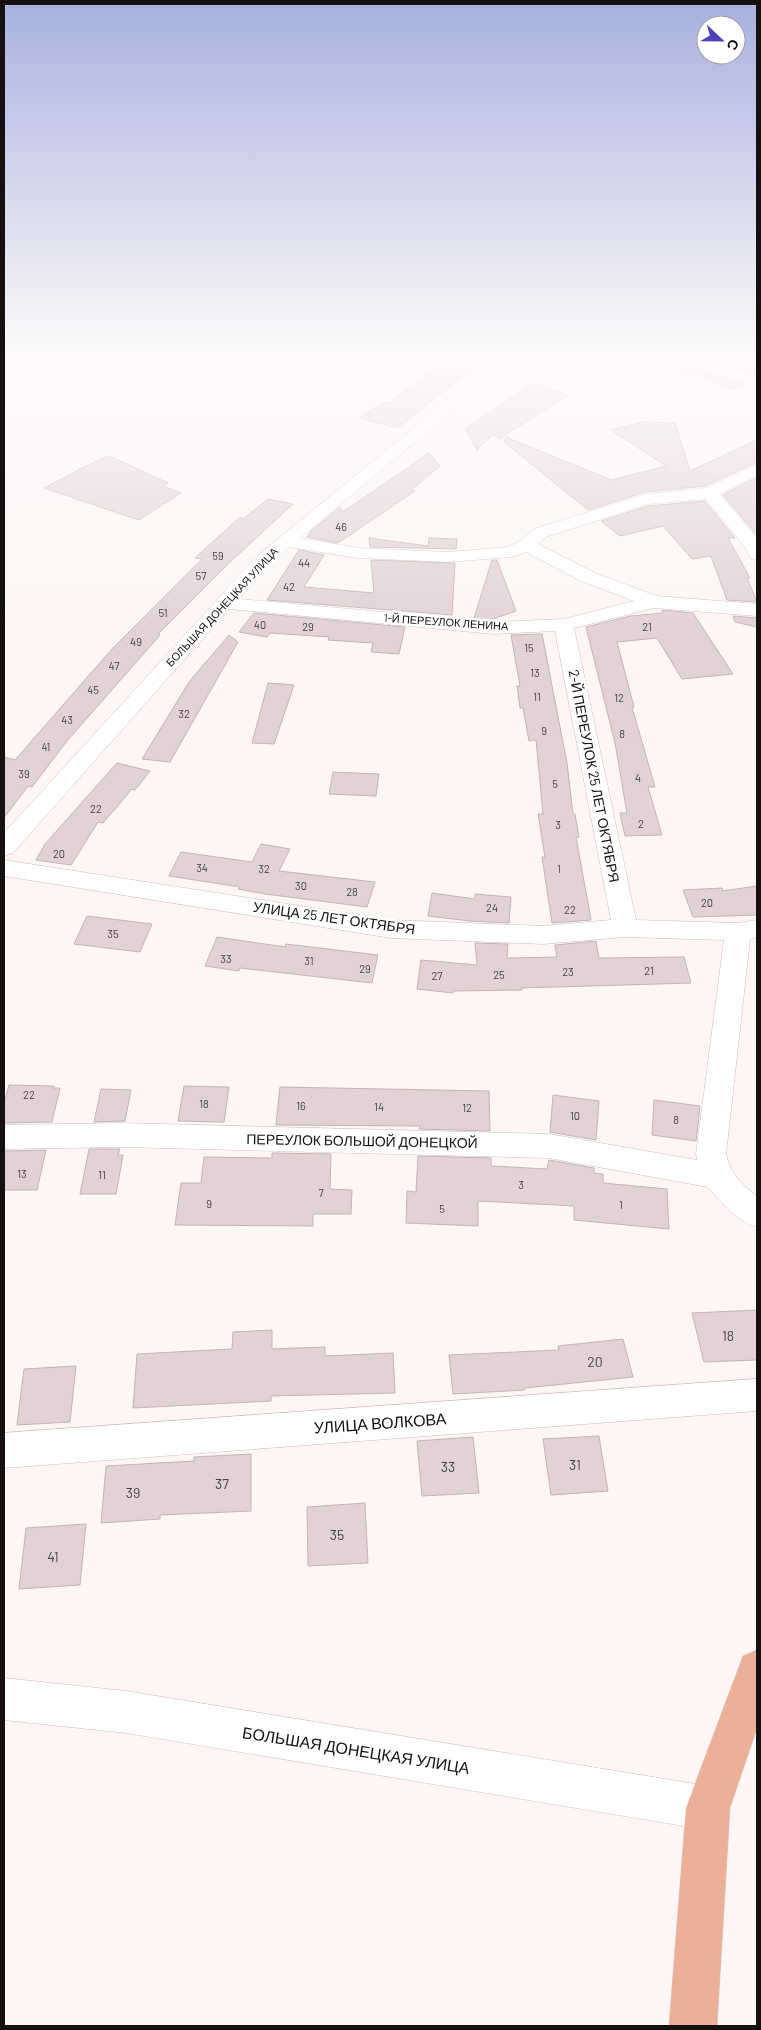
<svg xmlns="http://www.w3.org/2000/svg" width="761" height="2030" viewBox="0 0 761 2030" font-family="Barlow,sans-serif">
<style>
.building{fill:#e2d1d5;stroke:#c4b4b8}
.lines{fill:none;stroke-linecap:round;stroke-linejoin:round}
.minor-casing{stroke:#cdbdbc;stroke-width:1}
.major-casing{stroke:#d5d4d4;stroke-width:1}
.minor{fill:#fff;fill-rule:evenodd}
.major{fill:#ecaf97;fill-rule:evenodd}
.labels{text-anchor:middle;stroke-width:5;stroke-linejoin:round;paint-order:stroke}
.number-label{font-size:11px;fill:#494041}
.far-street-label{font-size:11px;fill:#161010;stroke:#fff}
.street-label{font-size:14px;fill:#161010;stroke:#fff}
.near-number-label{font-size:14px;fill:#494041}
.near-street-label{font-size:16px;fill:#161010;stroke:#fff}
</style>
<rect width="100%" height="100%" fill="#fdf6f5"/>
<g class="building">
<path d="M453 355H489L398 428 359 418 383 402 389 403Z"/>
<path d="M649 355H672L675 360 744 385 734 389 649 358Z"/>
<path d="M701 355H716L757 370V377Z"/>
<path d="M532 383 568 395 499 439 493 434 477 450 465 429Z"/>
<path d="M643 422 675 423 690 471 757 440V462L705 486 645 492 588 510 504 442 506 437 611 480 666 466 611 430Z"/>
<path d="M429 453 440 466 411 490 415 491 338 543 307 537 311 531 340 507 343 512Z"/>
<path d="M109 456 168 483 162 486 181 493 139 520 44 488 88 465Z"/>
<path d="M757 477V535L723 495Z"/>
<path d="M268 499 293 504 227 565 158 634 160 635 67 741 32 787 28 786 4 818V757L15 760 111 650 202 559 195 558 240 517 243 519Z"/>
<path d="M705 501 735 538H728L750 578H747L757 602 727 600 711 556 692 559 663 526 620 536 601 521 648 506Z"/>
<path d="M369 538 428 546 429 538 457 539 456 549 370 547Z"/>
<path d="M299 550 324 555 304 587 374 593 371 560 455 563 452 615 267 600Z"/>
<path d="M492 560H497L516 611 490 620 474 618Z"/>
<path d="M662 610 693 613 733 674 682 679 657 638 617 642 634 707H632L655 787H648L662 835 625 836 620 813H627L615 743 586 627 630 616 663 613Z"/>
<path d="M254 613 405 627 399 654 371 652 373 643 328 640 329 637 270 633 267 637 239 632Z"/>
<path d="M733 616 757 618V627L735 622Z"/>
<path d="M542 634 567 763 573 814H575L579 837H576L591 920 552 923 542 857H545L538 814H543L536 740 529 741 523 708H520L517 686H520L511 635Z"/>
<path d="M229 635 238 642 170 762 142 759 189 682Z"/>
<path d="M268 683 294 685 274 744 252 743Z"/>
<path d="M117 763 150 771 135 790 132 789 103 823 98 822 71 865 36 860 45 844Z"/>
<path d="M333 772 379 774 376 796 329 794Z"/>
<path d="M261 844 290 849 279 871 375 882 367 907 265 894 238 889 240 887 169 876 181 852 252 862Z"/>
<path d="M757 886V915L693 917 683 890 722 888 723 891Z"/>
<path d="M432 893 475 899V894L511 897 509 923 470 921 428 916Z"/>
<path d="M87 916 152 924 140 952 74 944Z"/>
<path d="M217 937 285 947 286 944 378 955 372 983 240 968 239 971 205 966Z"/>
<path d="M596 941 599 958 684 957 691 983 522 988V990L453 991V993L417 989 421 960 477 965 475 943 508 944 507 958 557 957 555 945Z"/>
<path d="M9 1085 54 1086 53 1088H60L52 1122 4 1123V1104Z"/>
<path d="M184 1086 229 1087 224 1122 178 1121Z"/>
<path d="M280 1087 489 1091 490 1131 419 1129 420 1126 276 1125Z"/>
<path d="M101 1089 131 1090 125 1121 94 1122Z"/>
<path d="M553 1095 599 1101 596 1140 550 1132Z"/>
<path d="M654 1100 700 1106 696 1141 652 1135Z"/>
<path d="M89 1149H120L118 1155H123L116 1194H80Z"/>
<path d="M46 1150 37 1190H4V1151Z"/>
<path d="M272 1153 331 1154 330 1189 352 1190 351 1214H313V1226L175 1225 181 1183H201L204 1157 272 1158Z"/>
<path d="M418 1156 491 1158V1166L547 1169 549 1160 594 1168V1173L603 1174V1183L667 1189 669 1229 574 1220V1206L478 1201V1226L406 1223 407 1191 416 1192Z"/>
<path d="M757 1310V1360L704 1362 692 1313Z"/>
<path d="M272 1330V1349L325 1347V1356L393 1353 395 1393 271 1396V1401L133 1408 137 1354 232 1349 233 1332Z"/>
<path d="M623 1339 633 1377 525 1388V1390L453 1394 449 1355 559 1350 558 1346Z"/>
<path d="M76 1366 70 1422 17 1425 24 1369Z"/>
<path d="M599 1436 608 1491 551 1495 543 1439Z"/>
<path d="M473 1437 479 1493 422 1496 417 1441Z"/>
<path d="M251 1454V1511L160 1515V1519L101 1523 106 1466 194 1461V1457Z"/>
<path d="M365 1503 368 1563 308 1566 307 1507Z"/>
<path d="M86 1524 80 1585 19 1589 26 1528Z"/>
</g>
<g class="lines">
<g class="minor-casing">
<g id="minor">
<path d="M503 355H519L300 538 358 548 448 552 508 547 520 541 534 529 646 494 706 488 757 464V475L720 494 757 538V560L751 559 745 547 706 499 648 504 546 537 538 544 595 573 657 596 757 604V616L654 608 574 628 636 920 738 923 757 920V938L750 939 726 1154C732 1176 740 1183 757 1196V1227C736 1221 722 1203 708 1187L549 1158 122 1147 4 1149V1125L122 1123 549 1134 697 1160 696 1154 724 940 625 937 543 944 391 938 4 876V860L391 920 543 926 611 920 555 631 494 634 229 609 13 853 4 856V833L257 556ZM289 547 358 558 448 562 512 557 526 552 581 581 634 601 564 619 494 622 239 599 269 564Z"/>
<path d="M674 355H695L757 379V388L676 358Z"/>
<path d="M757 1379V1411L4 1468V1433Z"/>
<path d="M4 1678 126 1691 708 1786 723 1793 730 1808 723 1823 708 1830 126 1733 4 1720Z"/>
</g>
</g>
<g class="major-casing">
<path id="major" d="M757 1650V1728L730 1808 717 2026H669L686 1808 743 1656Z"/>
</g>
<use href="#minor" class="minor"/>
<use href="#major" class="major"/>
</g>
<linearGradient id="sky" x2="0" y2="1"><stop stop-color="#a7b1df"/><stop offset="0.56" stop-color="#fefbfa"/><stop offset="1" stop-color="#fefbfa" stop-opacity="0"/></linearGradient>
<rect width="761" height="639" fill="url(#sky)"/>
<g class="labels">
<g class="number-label">
<text x="341" y="531">46</text>
<text x="218" y="560">59</text>
<text x="304" y="567">44</text>
<text x="201" y="580">57</text>
<text x="289" y="591">42</text>
<text x="163" y="617">51</text>
<text x="260" y="629">40</text>
<text x="308" y="631">29</text>
<text x="647" y="631">21</text>
<text x="136" y="646">49</text>
<text x="529" y="652">15</text>
<text x="114" y="670">47</text>
<text x="535" y="677">13</text>
<text x="93" y="694">45</text>
<text x="537" y="701">11</text>
<text x="619" y="702">12</text>
<text x="184" y="718">32</text>
<text x="67" y="724">43</text>
<text x="544" y="735">9</text>
<text x="622" y="738">8</text>
<text x="46" y="751">41</text>
<text x="24" y="778">39</text>
<text x="638" y="782">4</text>
<text x="555" y="788">5</text>
<text x="96" y="813">22</text>
<text x="641" y="828">2</text>
<text x="558" y="829">3</text>
<text x="59" y="858">20</text>
<text x="202" y="872">34</text>
<text x="264" y="873">32</text>
<text x="559" y="873">1</text>
<text x="301" y="890">30</text>
<text x="352" y="896">28</text>
<text x="707" y="907">20</text>
<text x="492" y="912">24</text>
<text x="570" y="914">22</text>
<text x="113" y="938">35</text>
<text x="226" y="963">33</text>
<text x="309" y="965">31</text>
<text x="365" y="973">29</text>
<text x="649" y="975">21</text>
<text x="568" y="976">23</text>
<text x="499" y="979">25</text>
<text x="437" y="980">27</text>
<text x="29" y="1099">22</text>
<text x="204" y="1108">18</text>
<text x="301" y="1110">16</text>
<text x="379" y="1111">14</text>
<text x="467" y="1112">12</text>
<text x="575" y="1120">10</text>
<text x="676" y="1124">8</text>
<text x="22" y="1178">13</text>
<text x="102" y="1179">11</text>
<text x="521" y="1189">3</text>
<text x="321" y="1197">7</text>
<text x="209" y="1208">9</text>
<text x="621" y="1209">1</text>
<text x="442" y="1213">5</text>
</g>
<g class="far-street-label">
<text transform="translate(222 607) rotate(-47)" y="4">БОЛЬШАЯ ДОНЕЦКАЯ УЛИЦА</text>
<text transform="translate(446 622) rotate(4)" y="4">1-Й ПЕРЕУЛОК ЛЕНИНА</text>
</g>
<g class="street-label">
<text transform="translate(594 776) rotate(79)" y="5">2-Й ПЕРЕУЛОК 25 ЛЕТ ОКТЯБРЯ</text>
<text transform="translate(334 918) rotate(8)" y="5">УЛИЦА 25 ЛЕТ ОКТЯБРЯ</text>
<text transform="translate(362 1141) rotate(1)" y="5">ПЕРЕУЛОК БОЛЬШОЙ ДОНЕЦКОЙ</text>
</g>
<g class="near-number-label">
<text x="728" y="1341">18</text>
<text x="595" y="1367">20</text>
<text x="575" y="1470">31</text>
<text x="448" y="1472">33</text>
<text x="222" y="1489">37</text>
<text x="133" y="1498">39</text>
<text x="337" y="1540">35</text>
<text x="53" y="1562">41</text>
</g>
<g class="near-street-label">
<text transform="translate(380 1423) rotate(-4)" y="6">УЛИЦА ВОЛКОВА</text>
<text transform="translate(356 1750) rotate(9)" y="6">БОЛЬШАЯ ДОНЕЦКАЯ УЛИЦА</text>
</g>
</g>
<rect width="761" height="2030" fill="none" stroke="#161010" stroke-width="10"/>
<g transform="translate(721 40) rotate(112)"><circle r="24" fill="#ffffff" stroke="#a29f9f"/>
<path d="M0-4L9 19L0 12L-9 19Z" fill="#4e40b8"/>
<text y="-8" font-size="14" font-weight="bold" text-anchor="middle" fill="#161010">С</text>
</g>
</svg>
